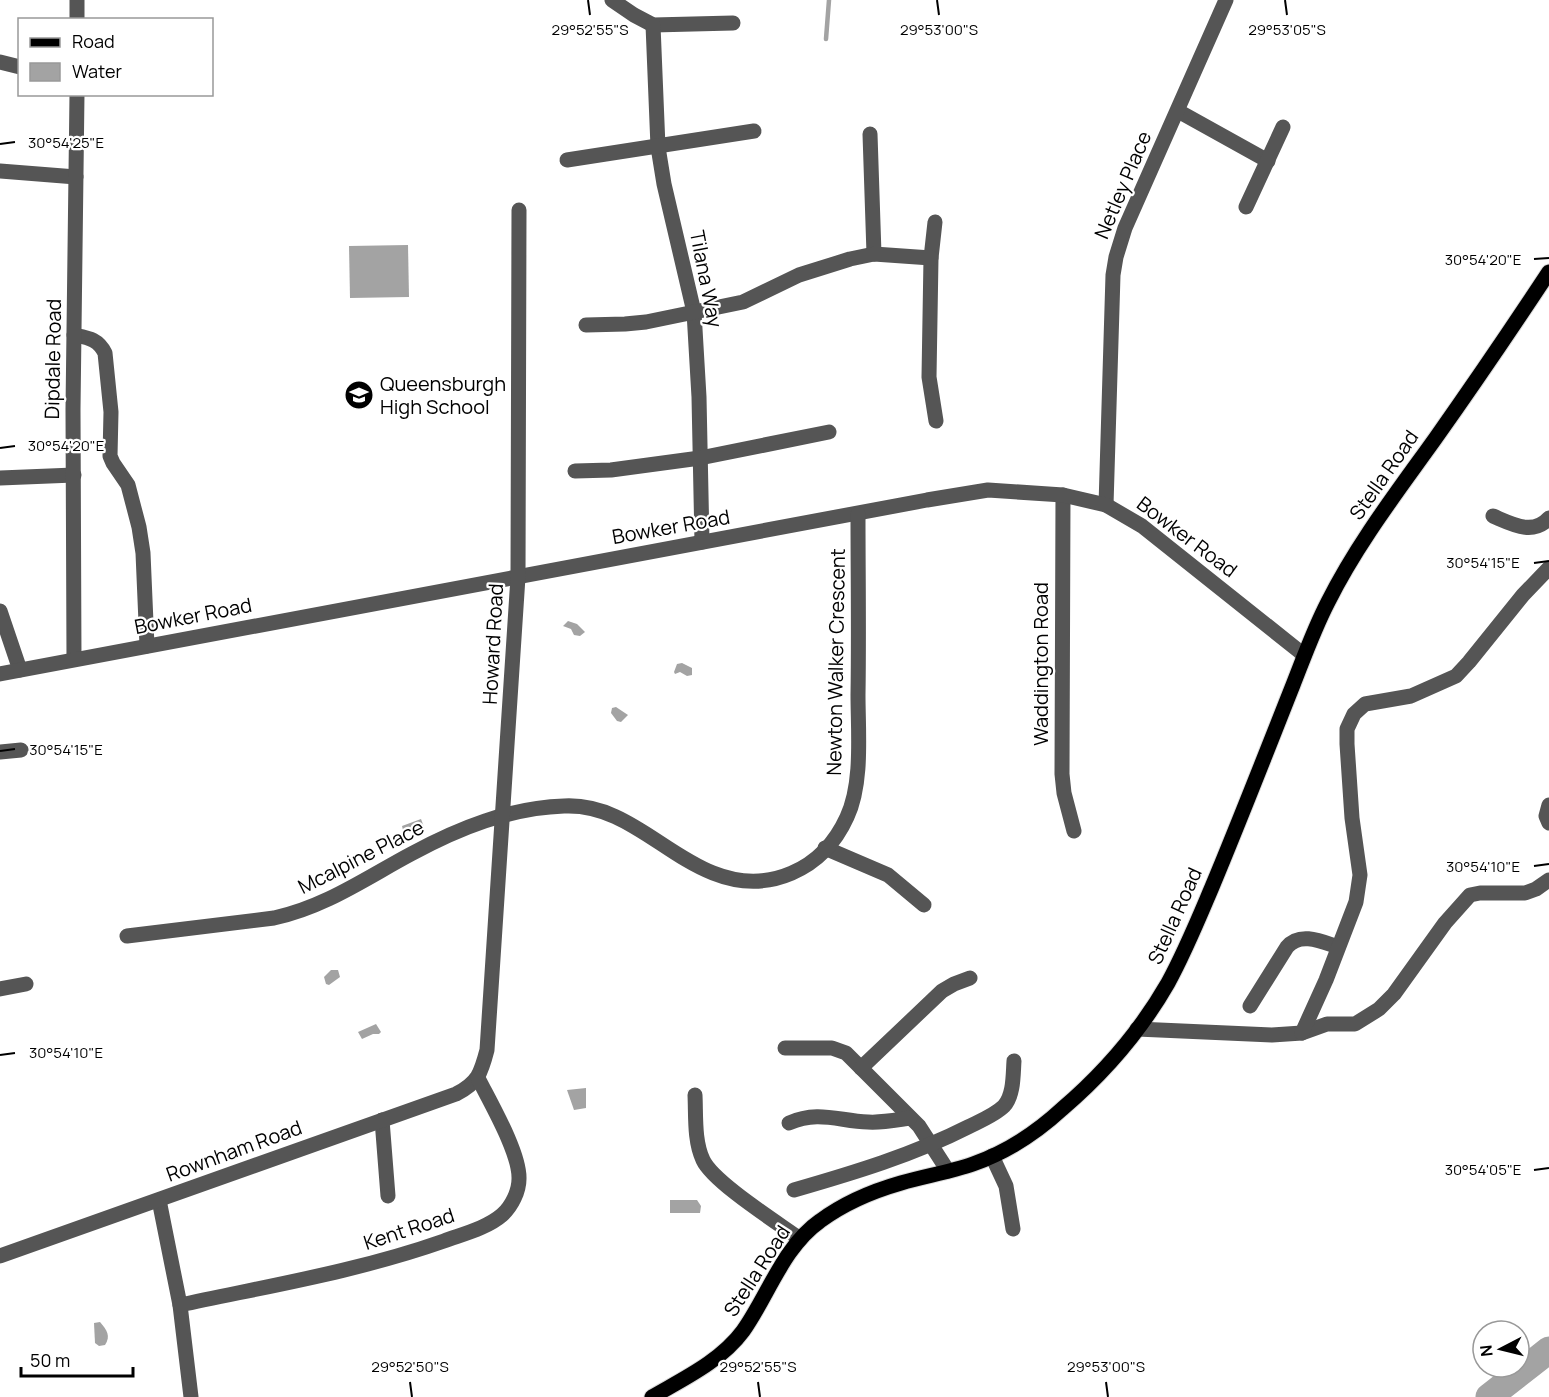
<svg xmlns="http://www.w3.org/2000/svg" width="1549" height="1397" viewBox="0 0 1549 1397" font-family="Manrope,sans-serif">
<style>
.water{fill:#a3a3a3}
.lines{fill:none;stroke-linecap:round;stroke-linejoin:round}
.stream{stroke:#a3a3a3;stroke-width:4.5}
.river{stroke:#a3a3a3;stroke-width:27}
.major-casing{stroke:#dbdbdb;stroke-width:17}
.minor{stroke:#555;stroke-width:15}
.major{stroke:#000;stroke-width:15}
.ticks{fill:none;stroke:#000;stroke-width:2}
.labels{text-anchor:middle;stroke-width:4.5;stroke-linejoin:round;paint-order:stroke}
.street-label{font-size:20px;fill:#000;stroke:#fff}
.poi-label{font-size:20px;fill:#000;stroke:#fff;text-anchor:start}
.ticks-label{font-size:15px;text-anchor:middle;fill:#000;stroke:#fff;stroke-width:4.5;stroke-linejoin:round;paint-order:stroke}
</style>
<rect width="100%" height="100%" fill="#fff"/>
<g class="water">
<path d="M408 245 409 297 350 298 349 246Z"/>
<path d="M568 621 577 624 585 632 580 636 574 635 571 629 563 626Z"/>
<path d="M682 663 692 668V675L687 676 680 672 675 674 674 672 677 664Z"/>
<path d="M616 707 628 715 621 722 617 721 611 713 612 708Z"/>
<path d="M421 819 424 827 404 834 402 826Z"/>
<path d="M331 970H338L340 977 329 985 326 984 324 977Z"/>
<path d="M376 1024 381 1032 379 1034H373L362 1039 358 1032Z"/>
<path d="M586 1088V1108L574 1110 567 1090Z"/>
<path d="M670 1200H697L701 1206 700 1213H670Z"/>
<path d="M100 1322C107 1330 111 1336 105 1345L99 1346 95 1343 94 1323Z"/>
</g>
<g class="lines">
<path class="stream" d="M826 39 829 0"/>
<path class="river" d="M1489 1397 1549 1350"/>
<g class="major-casing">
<path id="major" d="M652 1397C683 1379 721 1361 743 1331 768 1296 783 1247 820 1221 843 1204 873 1191 901 1183 925 1176 950 1172 973 1164 1007 1152 1036 1133 1062 1109 1103 1074 1141 1030 1168 983 1185 952 1198 920 1212 887 1240 820 1266 753 1293 685 1304 657 1314 629 1328 602 1357 544 1397 492 1435 439 1474 384 1512 328 1549 272"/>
</g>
<g class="minor">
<path d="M77 0V20"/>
<path d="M612 0 634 15 653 25 733 23"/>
<path d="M653 25 658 147 664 184 694 312 699 397 702 542"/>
<path d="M0 62 20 67"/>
<path d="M1178 111 1268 161"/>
<path d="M870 134 874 254"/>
<path d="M567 160 754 131"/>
<path d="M0 171 76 177"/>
<path d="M1246 207 1283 127"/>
<path d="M935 222 931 258 929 377 936 421"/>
<path d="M586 325 625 324 646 322 743 302 799 275 850 259 874 254 931 258"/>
<path d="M74 335C89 338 98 339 105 353L111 412 110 456 113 463 128 485 139 527 143 553 147 646"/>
<path d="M575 471 611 470 700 458 829 432"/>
<path d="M0 478 74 475"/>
<path d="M1063 495 1062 774 1064 793 1074 831"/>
<path d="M1106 505 1113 275 1116 257 1125 228 1226 0"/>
<path d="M1493 516C1512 524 1533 536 1549 518"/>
<path d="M0 611 20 670"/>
<path d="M74 659 73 409 77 94"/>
<path d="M0 674 927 500 988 490 1063 495 1106 505 1142 526 1304 655"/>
<path d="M0 752 21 750"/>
<path d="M1549 805 1546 816 1549 823"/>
<path d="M825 848 888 875 924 905"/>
<path d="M127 936 274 918C325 907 366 878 411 854 459 828 509 808 564 806 623 803 662 853 713 873 768 895 823 870 847 817 863 783 858 732 858 695 859 634 858 574 858 514"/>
<path d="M0 989 26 984"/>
<path d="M1250 1006 1287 947C1300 931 1323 942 1338 947"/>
<path d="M1137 1029 1272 1035 1302 1033 1327 1024H1355L1379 1009 1394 994 1445 923 1470 895 1480 893H1525L1536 889 1549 880"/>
<path d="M1302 1033 1326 980 1356 902 1360 875 1352 818 1347 744V729L1354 714 1365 704 1411 696 1456 676 1469 662 1523 595 1549 568"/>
<path d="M785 1048H832L846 1053 919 1126 948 1171"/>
<path d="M861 1068 942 991 954 984 970 978"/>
<path d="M695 1095C696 1116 694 1141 703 1160 713 1182 778 1223 800 1239"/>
<path d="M382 1120 388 1196"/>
<path d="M789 1123C818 1110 839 1121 868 1122 882 1123 896 1120 910 1118"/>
<path d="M992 1156 1006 1186 1013 1229"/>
<path d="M794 1190C853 1173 913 1155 968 1127 980 1121 995 1115 1004 1106 1014 1095 1013 1074 1014 1061"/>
<path d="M159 1200 180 1305 191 1397"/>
<path d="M0 1256 456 1094C478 1083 481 1073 487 1050L518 577 519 210"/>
<path d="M180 1305C268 1286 359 1271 444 1241 463 1234 487 1228 502 1215 512 1206 519 1191 519 1179 520 1153 490 1102 478 1078"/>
</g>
<use href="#major" class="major"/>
</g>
<path class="ticks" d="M588 0 590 15M937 0 939 15M1285 0 1287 15M0 144 15 142M1534 259 1549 258M0 448 15 446M1534 563 1549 561M0 751 15 749M1534 866 1549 864M0 1055 15 1053M1534 1170 1549 1168M410 1382 412 1397M758 1382 760 1397M1106 1382 1108 1397"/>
<defs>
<g id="school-disc" transform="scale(1.5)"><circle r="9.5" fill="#000" stroke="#fff"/><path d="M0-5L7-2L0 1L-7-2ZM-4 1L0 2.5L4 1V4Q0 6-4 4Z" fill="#fff"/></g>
</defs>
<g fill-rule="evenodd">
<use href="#school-disc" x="359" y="395"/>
</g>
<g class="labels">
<g class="street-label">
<text transform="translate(1123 185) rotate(-67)" y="7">Netley Place</text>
<text transform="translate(706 279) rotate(79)" y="7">Tilana Way</text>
<text transform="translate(53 359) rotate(-89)" y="7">Dipdale Road</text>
<text transform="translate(1384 475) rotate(-55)" y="7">Stella Road</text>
<text transform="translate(671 527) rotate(-10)" y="7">Bowker Road</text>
<text transform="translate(1187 537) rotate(37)" y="7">Bowker Road</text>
<text transform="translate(193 616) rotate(-11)" y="7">Bowker Road</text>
<text transform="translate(493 644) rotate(-87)" y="7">Howard Road</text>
<text transform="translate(836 662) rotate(-89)" y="7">Newton Walker Crescent</text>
<text transform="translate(1041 664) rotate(-90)" y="7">Waddington Road</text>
<text transform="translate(361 857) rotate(-27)" y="7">Mcalpine Place</text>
<text transform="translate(1175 916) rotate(-66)" y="7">Stella Road</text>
<text transform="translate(234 1151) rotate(-20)" y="7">Rownham Road</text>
<text transform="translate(409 1229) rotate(-18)" y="7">Kent Road</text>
<text transform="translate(757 1271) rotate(-57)" y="7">Stella Road</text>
</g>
<g class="poi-label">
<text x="380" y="391">Queensburgh<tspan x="380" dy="23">High School</tspan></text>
</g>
</g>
<g class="ticks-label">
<text x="590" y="35">29°52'55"S</text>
<text x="939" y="35">29°53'00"S</text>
<text x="1287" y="35">29°53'05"S</text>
<text x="66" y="148">30°54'25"E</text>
<text x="1483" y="265">30°54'20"E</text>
<text x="66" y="451">30°54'20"E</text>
<text x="1483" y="568">30°54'15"E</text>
<text x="66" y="755">30°54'15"E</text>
<text x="1483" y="872">30°54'10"E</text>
<text x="66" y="1058">30°54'10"E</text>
<text x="1483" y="1175">30°54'05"E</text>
<text x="410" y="1372">29°52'50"S</text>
<text x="758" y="1372">29°52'55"S</text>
<text x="1106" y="1372">29°53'00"S</text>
</g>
<rect x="18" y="18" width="195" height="78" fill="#ffffff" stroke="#999999" stroke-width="1.5"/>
<rect x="30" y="38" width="30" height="9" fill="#000000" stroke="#999999" stroke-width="1.5"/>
<text x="72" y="48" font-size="18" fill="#000000">Road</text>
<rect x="30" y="63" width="30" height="18" fill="#a3a3a3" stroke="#999999" stroke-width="1.5"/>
<text x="72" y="78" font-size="18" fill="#000000">Water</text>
<g transform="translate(1501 1349) rotate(263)"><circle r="28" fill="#ffffff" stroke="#999999" stroke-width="1.5"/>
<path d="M0-4.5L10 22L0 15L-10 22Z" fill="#000000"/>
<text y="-9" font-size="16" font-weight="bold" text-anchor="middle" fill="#000000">N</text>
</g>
<path d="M21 1367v9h112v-9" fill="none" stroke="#000000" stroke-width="3"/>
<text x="30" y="1367" font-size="18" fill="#000000" stroke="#ffffff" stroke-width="4.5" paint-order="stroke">50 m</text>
</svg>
